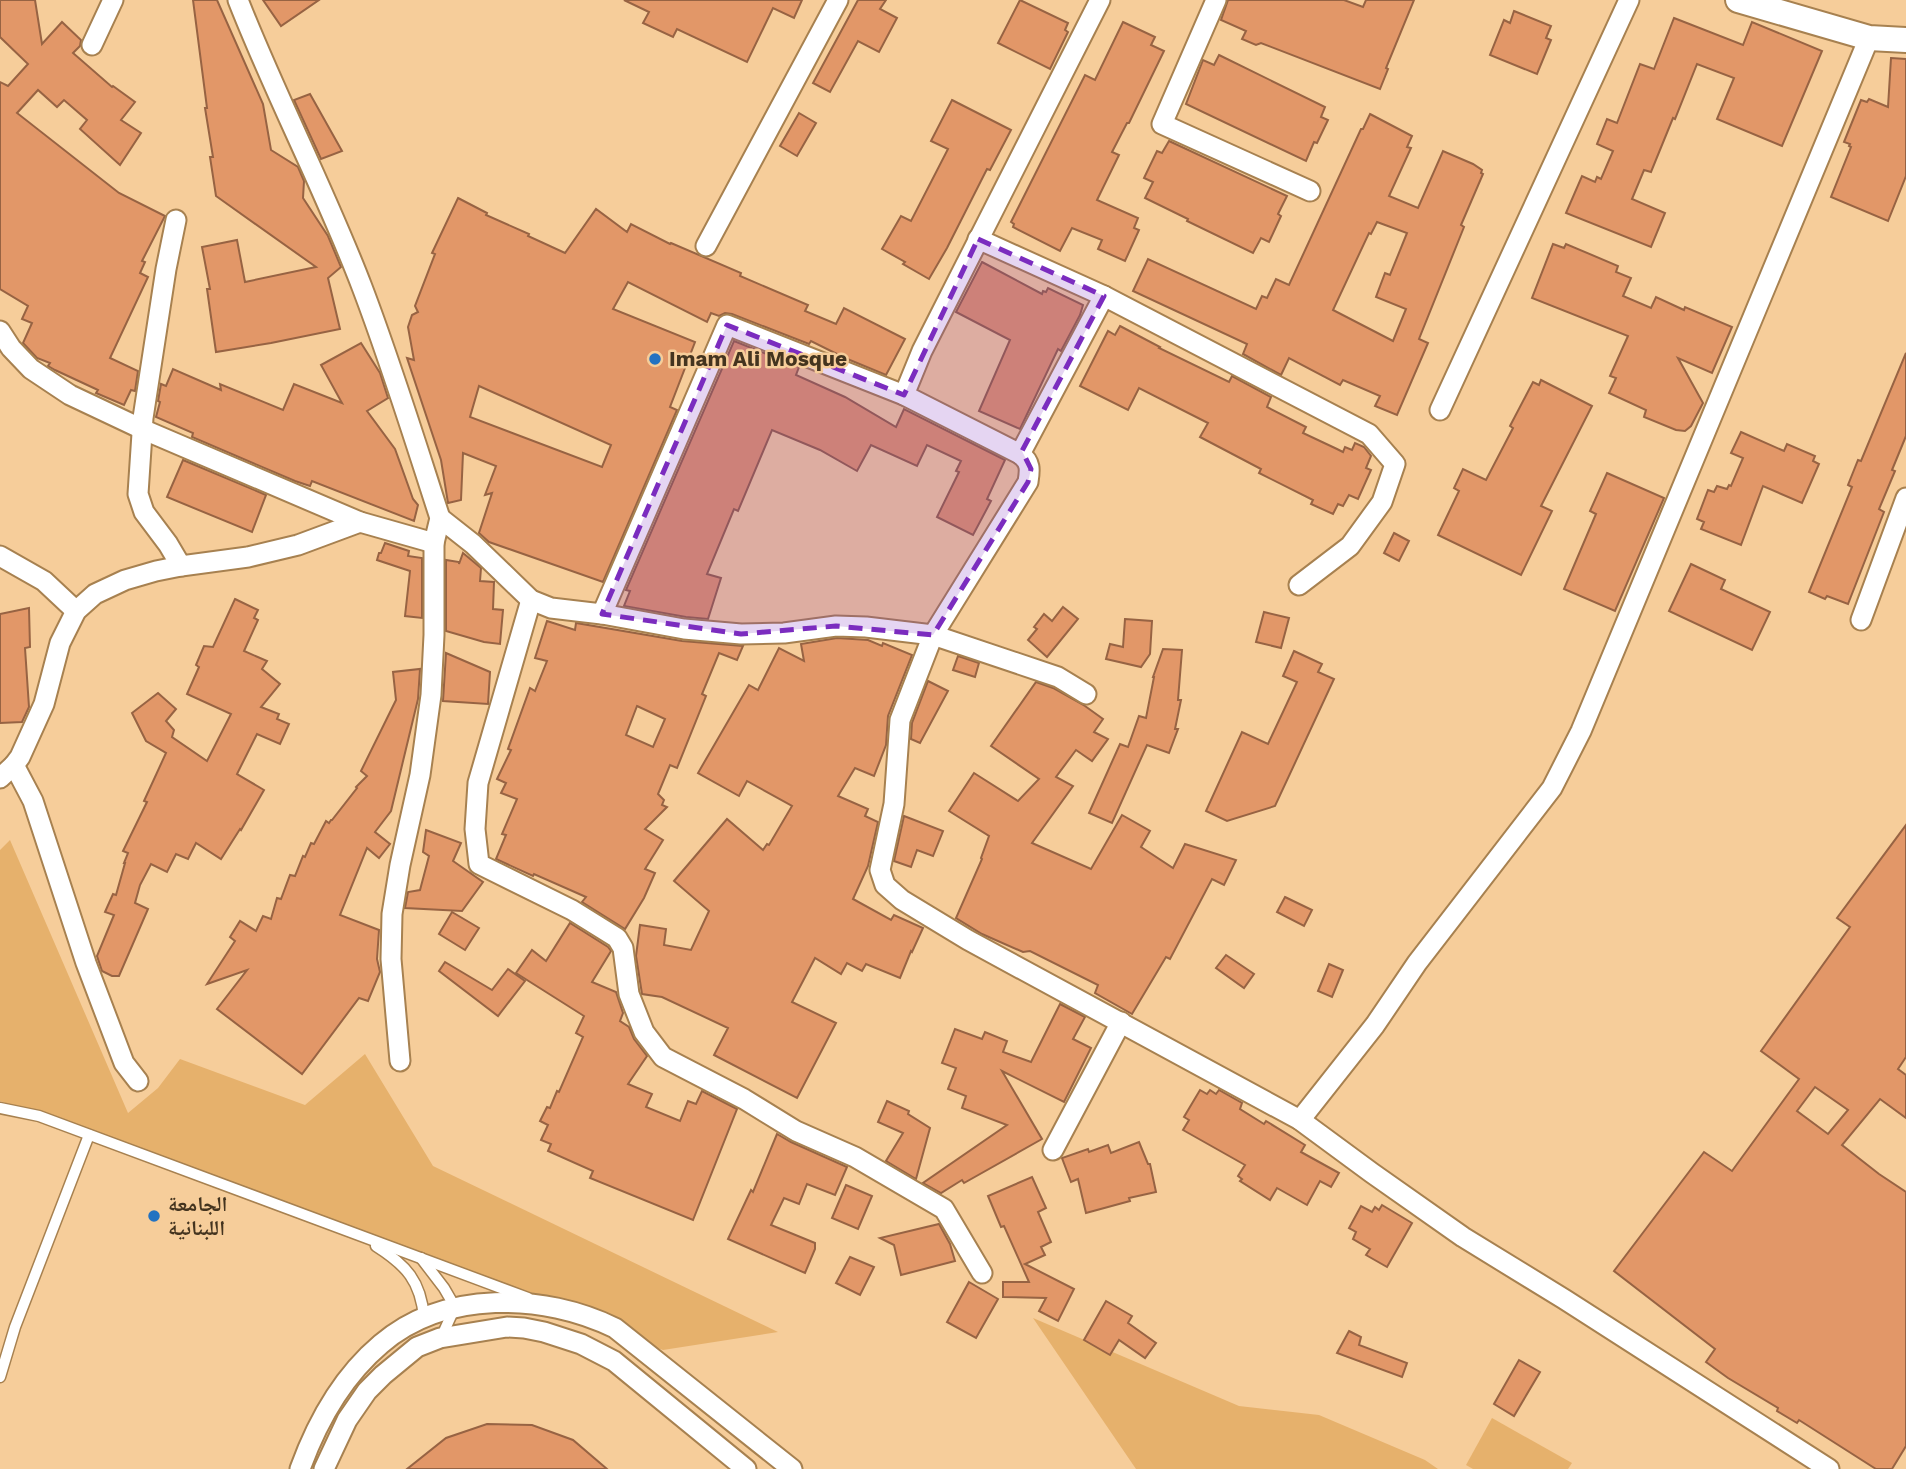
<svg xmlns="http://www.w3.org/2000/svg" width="1906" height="1469" viewBox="0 0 1906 1469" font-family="'Work Sans','Noto Naskh Arabic',sans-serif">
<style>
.green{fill:#e6b16c}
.building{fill:#e29768;stroke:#976343;stroke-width:2;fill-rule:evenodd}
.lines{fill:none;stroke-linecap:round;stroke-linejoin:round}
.service-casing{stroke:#a78150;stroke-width:13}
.minor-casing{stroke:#a78150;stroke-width:23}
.tertiary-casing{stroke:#a78150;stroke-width:28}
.service{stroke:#fff;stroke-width:10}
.minor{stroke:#fff;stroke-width:19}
.tertiary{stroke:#fff;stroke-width:24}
.marked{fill:#7b2cbf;fill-opacity:0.2;stroke:#7b2cbf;stroke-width:5;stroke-dasharray:14 9;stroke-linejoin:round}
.poi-dot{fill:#2372c1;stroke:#f6cd9a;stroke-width:2.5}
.labels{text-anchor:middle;stroke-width:5;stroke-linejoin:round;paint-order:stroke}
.poi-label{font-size:21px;font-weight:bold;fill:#44341f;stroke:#f6cd9a;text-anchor:start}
</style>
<rect width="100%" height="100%" fill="#f6cd9a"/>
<g class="green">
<path d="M10 840 128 1113 158 1088 180 1059 305 1105 365 1054 433 1166 778 1332 663 1350 0 1101V850Z"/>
<path d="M1033 1318 1239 1406 1319 1415 1425 1460 1438 1469H1136Z"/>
<path d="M1492 1418 1572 1463 1568 1469H1473L1466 1465Z"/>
</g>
<g class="building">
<path d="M0 0H35L42 44 62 22 81 40 80 46 73 53 112 87 113 86 135 102 121 120 141 133 120 165 80 129 87 120 64 100 57 107 38 90 17 113 119 193 165 216 142 261 145 262 140 273 148 277 110 358 138 371 135 391 131 390 124 405 96 393 98 390 55 370 48 366 50 363 37 358 23 343 32 323 22 319 28 306 0 289V82L8 86 28 64 0 37Z"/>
<path d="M193 0H217L263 104 271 150 298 167 304 181 303 198 328 236 341 267 328 278 340 329 271 343 216 352 207 289H210L202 247 237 240 245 282 316 267 216 196 210 157H213L205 108H207Z"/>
<path d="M263 0H319L281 26Z"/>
<path d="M624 0H802L794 18 773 8 747 62 677 29 673 37 643 23 649 12Z"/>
<path d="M858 0H886L880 9 897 18 879 52 858 41 830 92 813 83Z"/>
<path d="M1020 0 1068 23 1065 30 1068 32 1050 69 998 43Z"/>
<path d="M1228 0H1344L1363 7 1366 0H1414L1386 68 1388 69 1380 89 1261 43 1256 45 1242 39 1246 31 1221 20Z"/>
<path d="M1514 11 1551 26 1546 38 1551 40 1537 74 1490 55 1504 20 1510 23Z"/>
<path d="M1674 18 1743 45 1752 22 1822 51 1782 146 1717 119 1734 78 1697 64 1675 119 1673 118 1651 172 1644 170 1632 199 1665 213 1651 247 1566 213 1582 176 1595 182 1597 177 1601 179 1613 151 1597 144 1607 119 1617 123 1640 64 1654 69Z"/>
<path d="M1123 22 1155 37 1151 45 1164 51 1129 123H1127L1112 152 1119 155 1097 200 1138 218 1134 228 1139 230 1125 261 1098 249 1102 240 1072 228 1060 251 1013 227 1014 224 1011 222 1085 75 1095 80Z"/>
<path d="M1219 55 1325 107 1321 117 1328 120 1317 143 1314 142 1306 161 1186 104 1203 60 1214 65Z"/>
<path d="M1891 58 1906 59V176L1888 221 1831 197 1851 147 1849 146 1850 144 1844 142 1861 100 1867 102 1869 99 1888 107Z"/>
<path d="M310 94 342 151 321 159 294 100Z"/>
<path d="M952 100 1011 130 990 170 987 169 947 248 929 279 903 264 905 262 882 249 901 216 911 221 948 149 931 141Z"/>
<path d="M799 113 816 123 797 156 780 146Z"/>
<path d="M1370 114 1412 136 1407 147 1411 148 1389 196 1418 208 1443 151 1473 164 1482 170 1481 173 1483 174 1461 225 1464 227 1419 339 1428 343 1397 415 1375 406 1380 396 1343 380 1340 385 1289 358 1281 375 1243 354 1247 344 1133 291 1148 259 1256 309 1262 296 1267 298 1276 279 1289 285 1361 129H1363ZM1377 222 1407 233 1390 275 1385 273 1376 297 1406 309 1393 341 1333 310 1369 233 1371 234Z"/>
<path d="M1169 141 1287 196 1278 214 1281 216 1269 242 1261 238 1253 253 1187 221 1188 219 1145 198 1153 182 1144 178 1157 151 1162 153Z"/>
<path d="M458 198 487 213 486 215 529 234 528 236 565 253 596 209 627 232 631 224 670 244 671 243 741 273 740 276 808 305 805 311 836 324 844 308 905 339 886 375 845 358 811 341 809 344 732 314 725 313 719 316 711 313 707 322 628 282 613 309 695 342 670 407 677 410 603 582 489 542 479 533 492 493 485 495 496 466 463 453 461 500 448 503 441 460 407 358 414 360 408 327 412 315 418 312 415 306 435 254 432 253ZM479 386 611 445 602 467 470 417Z"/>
<path d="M1553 244 1564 248 1566 244 1618 266 1616 272 1631 278 1623 296 1651 308 1656 297 1684 310 1685 307 1732 327 1712 373 1678 358 1703 403 1691 426 1685 431 1676 430 1644 417 1646 410 1609 393 1616 378 1610 376 1628 336 1532 298Z"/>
<path d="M982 262 1042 294 1043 291 1046 292 1048 288 1083 305 1080 315 1061 351 1058 349 1020 429 979 411 1010 340 956 312Z"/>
<path d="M1120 326 1160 347 1159 348 1229 382 1232 376 1271 397 1267 407 1306 427 1303 433 1337 449 1343 452 1345 447 1352 450 1355 443 1364 447 1371 456 1366 468 1371 470 1358 499 1349 495 1343 506 1338 504 1333 514 1311 504 1313 500 1259 473 1261 469 1200 437 1208 423 1139 388 1128 410 1080 386 1108 331 1115 335Z"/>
<path d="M734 341 799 367 796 375 845 397 896 427 904 409 1005 460 987 499 991 501 973 535 937 517 959 472 956 471 961 461 927 445 917 466 871 445 857 471 820 450 772 430 738 511 734 509 707 574 721 578 708 619 686 617 624 606 630 591 626 590Z"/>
<path d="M361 343 380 373 388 398 367 411 395 449 413 499 418 505 414 521 312 481 310 486 295 481 192 437 193 433 156 417 160 402 158 401 161 384 166 386 173 369 221 390 220 384 283 410 294 384 342 403 321 365Z"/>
<path d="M1906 353V436L1892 470 1895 471 1879 509 1884 512 1848 604 1827 596 1825 599 1809 592 1852 487 1848 485 1858 460 1861 461Z"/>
<path d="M1541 380 1592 406 1541 506 1552 511 1521 575 1438 535 1459 491 1454 488 1463 469 1486 480 1513 428 1510 426 1533 382 1539 385Z"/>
<path d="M1741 432 1784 451 1787 444 1815 456 1813 461 1819 464 1802 503 1763 486 1741 545 1701 529 1704 522 1697 519 1708 490 1714 492 1717 486 1727 489 1729 485 1731 486 1743 458 1731 453Z"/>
<path d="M183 460 266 495 252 532 167 497Z"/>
<path d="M1607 473 1664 498 1615 611 1564 589 1596 514 1590 511Z"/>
<path d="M1394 533 1409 541 1399 561 1384 553Z"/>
<path d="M385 543 409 551 408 556 422 558V618L405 616 410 571 377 560 379 553H381Z"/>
<path d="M463 553 481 568 480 581 494 582 493 609 503 610 500 644 484 642 446 631V560L459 562V564Z"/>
<path d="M1691 564 1725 580 1721 589 1770 612 1752 650 1669 611Z"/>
<path d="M235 599 258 610 254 618 258 620 244 651 267 661 262 669 280 684 261 707 279 714 277 719 289 724 280 744 257 734 237 774 264 790 241 830 240 829 221 859 196 843 188 859 176 854 167 872 151 864 140 885 135 903 148 909 119 976H112L102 971 97 956 114 915 105 912 113 894 116 895 125 863H124L128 853 123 851 147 802 144 801 166 753 146 741 132 713 158 693 176 709 166 721 174 730 172 737 207 761 231 714 187 694 199 667 196 665 204 646 213 647Z"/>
<path d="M1063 607 1078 619 1047 657 1028 640 1037 629 1034 627 1044 614 1052 621Z"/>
<path d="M29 608 30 647 25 648 29 707 22 722 0 723V614Z"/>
<path d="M1264 612 1289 618 1281 648 1256 642Z"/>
<path d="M1125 619 1152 621 1150 654 1141 667 1106 659 1110 644 1123 647Z"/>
<path d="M547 621 575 630 576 623 682 641 743 646 737 660 719 653 702 694 706 696 677 768 670 765 658 794 664 800 662 805 667 807 645 829 663 840 645 869 655 873 644 898 625 929 582 902 586 897 534 874 533 876 496 859 506 835 502 834 517 799 501 793 506 783 497 779 511 750 508 749 530 688 535 691 547 661 535 658ZM637 706 665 719 653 747 626 735Z"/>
<path d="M837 638 868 640 882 646 883 643 912 655 888 716 886 745 874 776 855 768 838 796 868 809 865 816 878 822 868 866 853 899 891 920 894 915 923 928 912 952 911 951 900 978 866 964 862 971 847 963 841 974 815 958 792 1002 836 1023 797 1098 714 1055 728 1028 662 997 642 994 636 956 640 925 666 929 664 945 691 950 709 911 674 881 727 819 763 850 767 844 769 845 792 806 747 781 739 796 698 773 749 685 758 690 779 648 804 661 801 644Z"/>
<path d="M1163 649 1182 650 1178 700H1181L1175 729H1178L1169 753 1147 745 1112 823 1089 813 1120 744 1128 747 1139 716 1146 718 1154 677H1153Z"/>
<path d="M1294 651 1322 664 1318 672 1334 679 1275 806 1227 821 1206 811 1242 732 1268 744 1297 682 1283 676Z"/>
<path d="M446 653 490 672 488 704 443 701Z"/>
<path d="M958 656 979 663 975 677 953 670Z"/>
<path d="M420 669 418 699 391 811 375 832 390 844 379 858 367 848 340 915 379 930 377 959 380 972 368 1001 359 998 302 1074 217 1009 247 970 207 984 235 941 230 937 240 921 256 931 263 916 271 919 277 898 281 899 290 875 295 876 303 856 305 857 311 843 314 844 326 821 329 823 331 820H332L357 788 356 787 367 776 361 771 396 700 393 672Z"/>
<path d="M928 681 948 691 920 743 911 739 912 723Z"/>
<path d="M1036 682 1053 688 1085 706 1103 719 1094 732 1108 739 1092 761 1076 750 1056 777 1073 786 1032 843 1091 869 1122 815 1150 831 1141 847 1173 868 1185 844 1236 860 1224 885 1212 879 1170 959 1166 957 1132 1014 1095 993 1098 985 1030 951 1023 952 982 934 956 918 982 859 981 858 989 836 949 811 974 773 1018 801 1039 779 991 746Z"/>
<path d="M904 816 943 831 933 856 917 850 911 867 894 861Z"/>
<path d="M1906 825V1057L1898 1069 1906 1075V1118L1880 1099 1842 1145 1879 1174 1906 1192V1446L1892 1469H1876L1799 1420 1797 1423 1777 1411 1778 1408 1728 1378 1706 1362 1715 1349 1614 1271 1704 1152 1732 1171 1799 1079 1761 1051 1850 927 1837 918ZM1815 1087 1848 1110 1828 1134 1797 1111Z"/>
<path d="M426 830 461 843 453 861 483 882 462 911 405 908 408 892 420 890 429 856 423 852Z"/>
<path d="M1285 897 1312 910 1304 926 1277 912Z"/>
<path d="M452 912 479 928 465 950 439 934Z"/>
<path d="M570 923 608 947 611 951 592 982 616 992 623 1013 620 1021 629 1027 634 1039 647 1056 628 1084 652 1094 646 1107 680 1121 688 1101 696 1104 702 1091 737 1109 693 1220 590 1178 593 1171 548 1151 551 1144 541 1140 548 1125 540 1121 547 1107 550 1108 557 1091 559 1092 583 1037 576 1033 584 1016 516 973 532 950 546 961Z"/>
<path d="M1226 955 1254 974 1244 988 1216 968Z"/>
<path d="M445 962 492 990 508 969 525 981 498 1016 439 971Z"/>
<path d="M1329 964 1343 970 1332 997 1318 991Z"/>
<path d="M1060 1004 1085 1017 1073 1039 1091 1048 1064 1102 1002 1071 1042 1139 964 1183 962 1180 941 1193 923 1183 1007 1125 962 1108 966 1096 948 1089 956 1068 942 1063 955 1029 982 1039 985 1032 1007 1041 1003 1052 1031 1062Z"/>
<path d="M1200 1090 1207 1094 1210 1090 1216 1094 1219 1090 1242 1103 1240 1109 1264 1124 1266 1121 1305 1145 1301 1152 1339 1173 1331 1187 1320 1181 1307 1205 1277 1188 1270 1200 1240 1181 1242 1179 1238 1176 1245 1165 1183 1130 1189 1120 1184 1117Z"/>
<path d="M887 1101 909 1111 908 1114 930 1128 916 1179 886 1161 903 1133 878 1122Z"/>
<path d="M777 1134 791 1142 847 1167 835 1195 807 1184 799 1204 784 1198 771 1225 815 1243V1249L805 1273 728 1239 751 1190 753 1192Z"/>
<path d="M1139 1142 1148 1164H1150L1156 1192 1129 1198 1130 1201 1086 1213 1078 1179 1071 1182 1062 1158 1088 1149 1089 1152 1108 1145 1111 1153Z"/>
<path d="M1032 1177 1046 1208 1038 1212 1051 1242 1041 1247 1045 1255 1025 1264 1074 1289 1058 1321 1039 1311 1046 1298 1003 1297V1282H1029L1004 1226 1001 1227 988 1196Z"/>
<path d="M846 1185 872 1196 858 1229 832 1218Z"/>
<path d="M1382 1205 1412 1223 1387 1267 1366 1255 1370 1249 1353 1239 1356 1232 1349 1228 1361 1206 1372 1212 1375 1207 1379 1210Z"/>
<path d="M939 1224 950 1244 955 1261 901 1275 894 1245 880 1238Z"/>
<path d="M850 1257 874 1267 860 1295 836 1283Z"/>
<path d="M969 1282 998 1299 976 1338 947 1322Z"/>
<path d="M1106 1301 1132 1316 1128 1323 1156 1343 1145 1358 1119 1340 1110 1355 1084 1340Z"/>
<path d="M1349 1331 1361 1337 1359 1345 1407 1363 1402 1377 1337 1353Z"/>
<path d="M1519 1360 1540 1372 1514 1416 1494 1404Z"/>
<path d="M487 1424 532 1425 573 1440 607 1469H407L446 1438Z"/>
</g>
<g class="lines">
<g class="service-casing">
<g id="service">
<path d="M0 1108 39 1116 528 1298"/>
<path d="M376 1246C406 1265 421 1281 424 1318"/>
<path d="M421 1258 444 1288 455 1307 441 1338"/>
<path d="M0 1377 15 1327 89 1135"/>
</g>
</g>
<g class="minor-casing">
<g id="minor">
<path d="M238 0C276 97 325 190 362 287 391 363 415 441 440 518L434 543V635L431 695 420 775 400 865 392 914 391 959 400 1061"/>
<path d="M1100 0 922 351 904 395 1020 454C1031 462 1030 470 1028 482L933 635 900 720 894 804 880 870 885 885 902 900 968 940 1300 1120 1372 1173 1463 1237 1564 1299 1829 1469"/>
<path d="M1216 0 1162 124 1310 191"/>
<path d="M92 45 113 0"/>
<path d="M176 220 166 269 143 418 138 494 144 512 168 544 181 566"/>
<path d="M978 239 1104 296 1369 434 1395 464 1382 502 1350 546 1299 585"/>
<path d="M706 246 838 0"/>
<path d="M0 331 11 348 31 369 70 395 142 429 360 522"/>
<path d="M1440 410 1629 0"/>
<path d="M1020 454 1104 296"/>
<path d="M440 518 473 544 531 600 551 608 602 614 684 629 741 634 784 633 836 626 866 627 933 635 1058 677 1086 694"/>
<path d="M0 556 44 581 76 611"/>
<path d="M531 600 478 783 475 829 479 864 572 910 617 938 623 948 629 994 644 1032 663 1057 744 1099 796 1131 855 1157 944 1209 982 1273"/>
<path d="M602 614 727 325 904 395"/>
<path d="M1861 620 1906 498"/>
<path d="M14 765 33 801 86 963 124 1063 138 1081"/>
<path d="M0 778 14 765 20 757 44 704 60 643 76 611 95 594 125 580 156 571 181 566 248 557 298 545 360 522 434 543"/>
<path d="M1300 1120 1375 1025 1417 963 1552 788 1581 731 1869 38"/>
<path d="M1053 1150 1121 1022"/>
<path d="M300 1469C317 1422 343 1376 381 1344 444 1290 544 1293 615 1328L792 1469"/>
<path d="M324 1469 347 1420 367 1391 383 1375 417 1347 440 1338 507 1327 524 1328 544 1332 581 1344 614 1361 746 1469"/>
</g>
</g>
<g class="tertiary-casing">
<path id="tertiary" d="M1738 0 1869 38 1906 40"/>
</g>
<use href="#service" class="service"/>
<use href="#minor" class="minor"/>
<use href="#tertiary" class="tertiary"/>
</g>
<path class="marked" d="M978 239 1104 296 1022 451 1031 469 1028 482 933 635 836 626 741 634 602 614 727 325 904 395Z"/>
<g class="poi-dot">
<circle cx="655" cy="359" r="7"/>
<circle cx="154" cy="1216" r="7"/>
</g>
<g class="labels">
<g class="poi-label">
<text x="669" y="366">Imam Ali Mosque</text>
<text x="168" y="1211">الجامعة<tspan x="168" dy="24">اللبنانية</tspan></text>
</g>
</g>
</svg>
